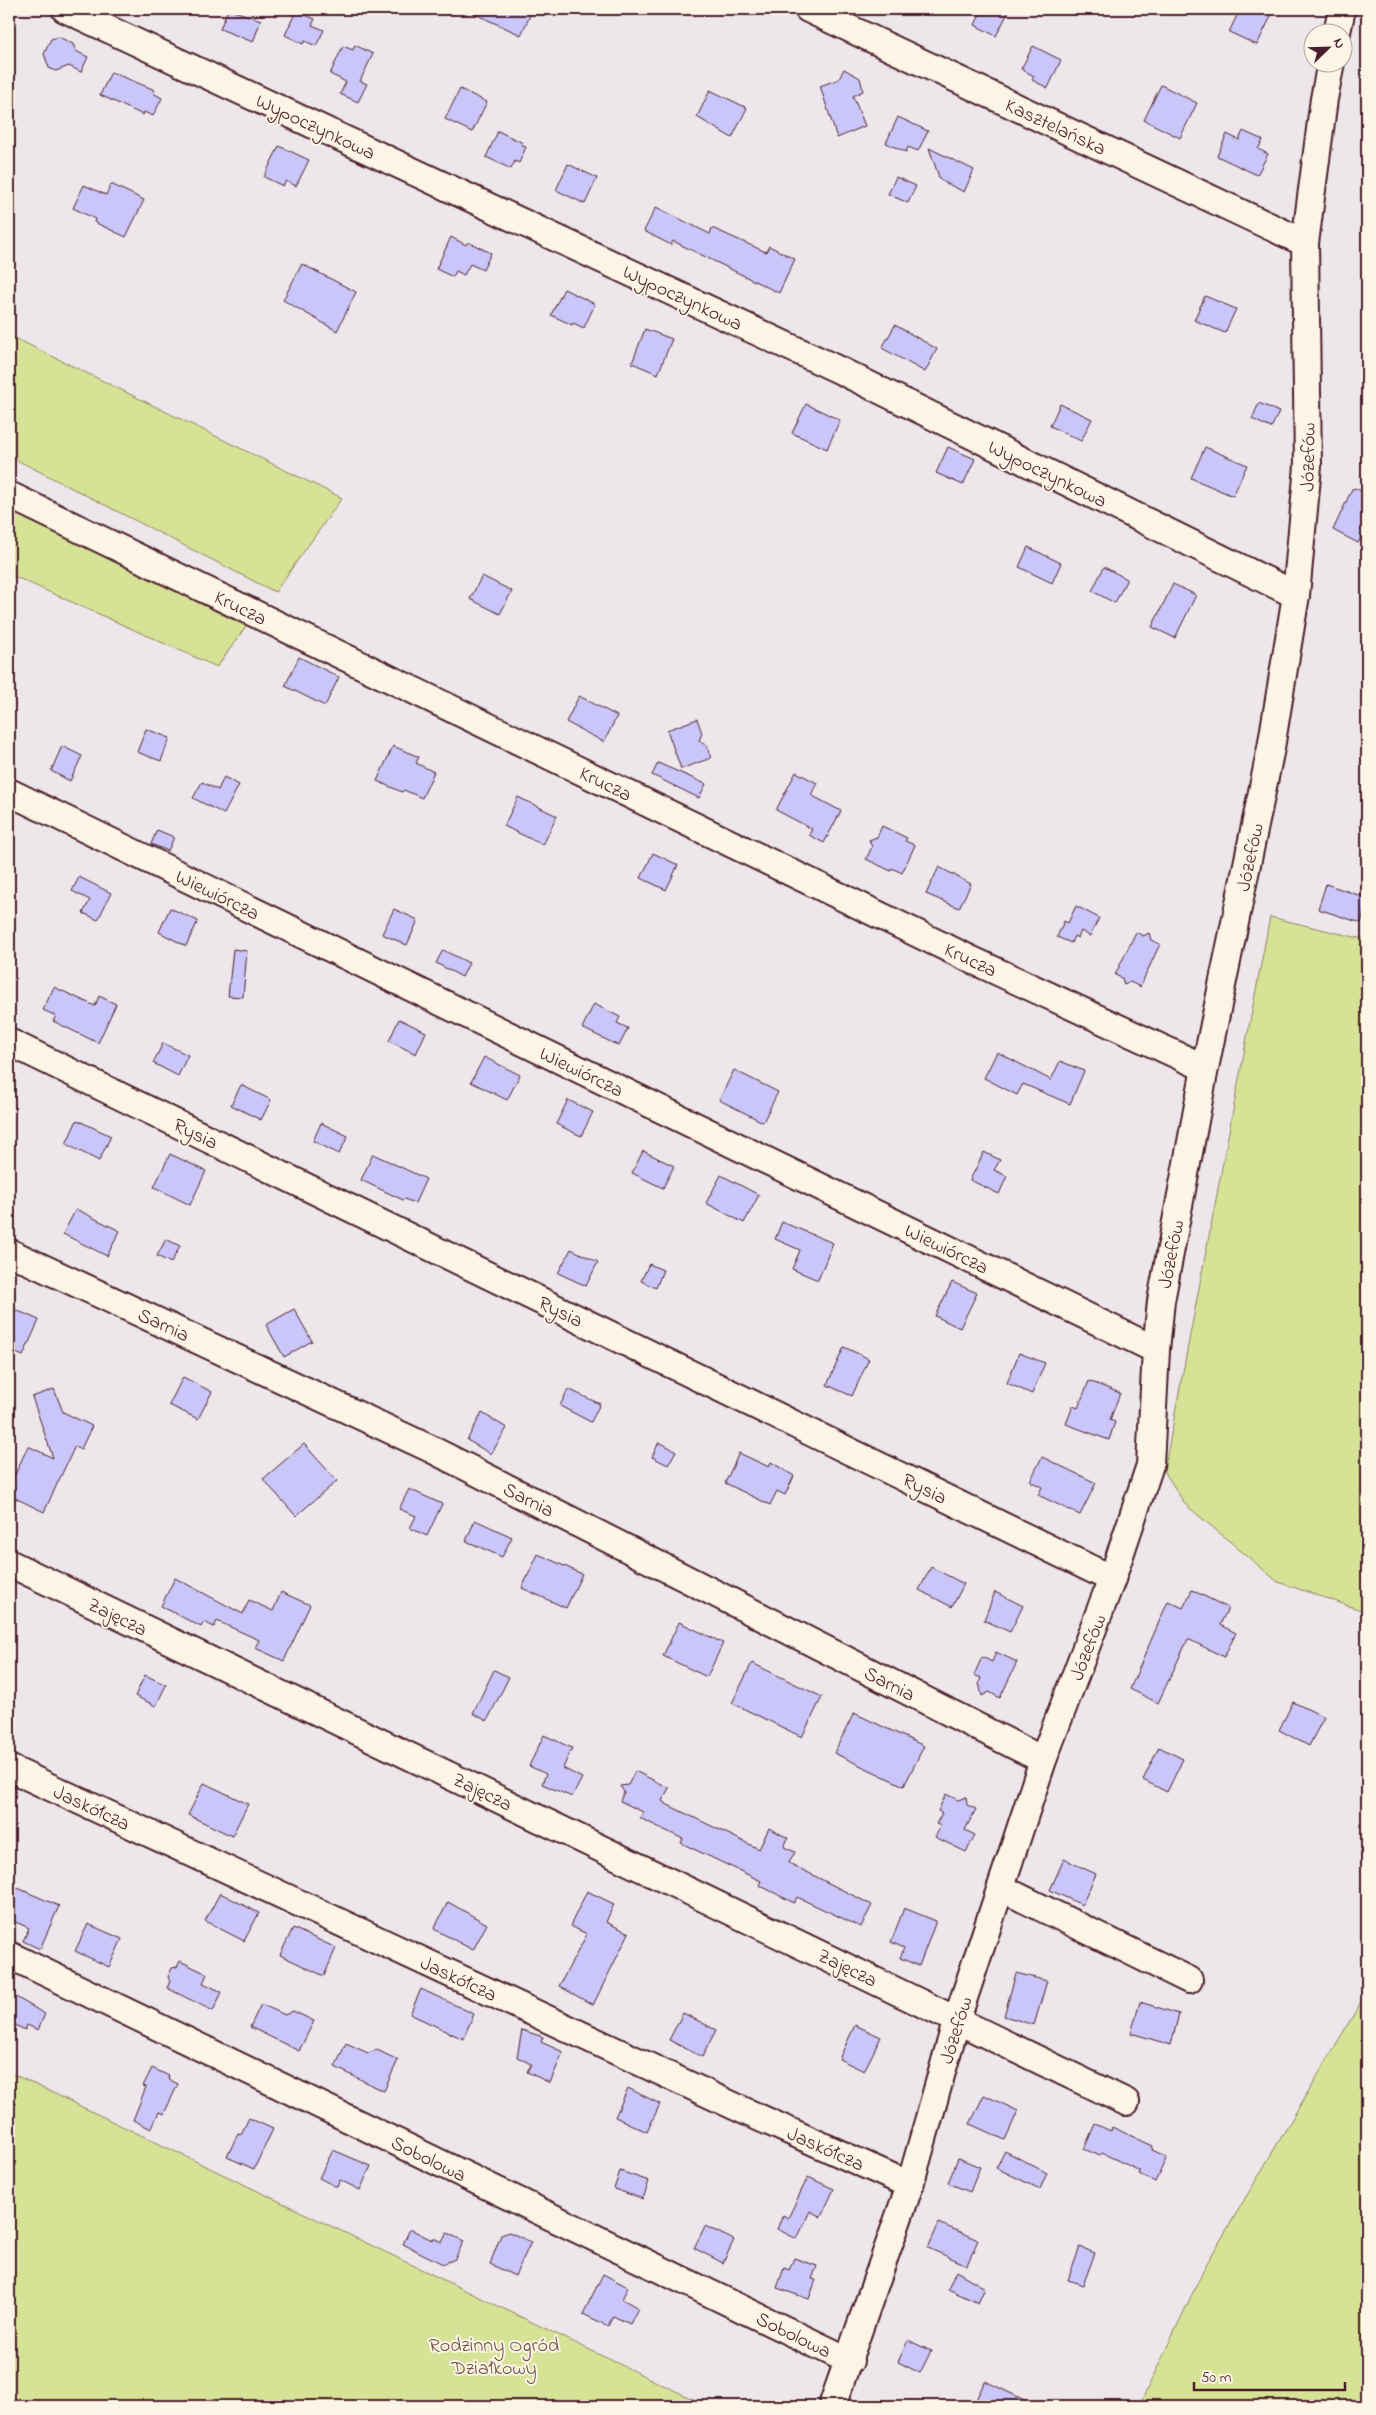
<svg xmlns="http://www.w3.org/2000/svg" width="1376" height="2415" viewBox="0 0 1376 2415" font-family="'Indie Flower',sans-serif">
<style>
.green{fill:#d6e396;stroke:#908160}
.building{fill:#cac6f9;stroke:#4a1f2b}
.lines{fill:none;stroke-linecap:round;stroke-linejoin:round}
.minor-casing{stroke:#4a1f2b;stroke-width:30}
.minor{stroke:#fcf5e5;stroke-width:26}
.labels{text-anchor:middle;stroke-width:4;stroke-linejoin:round;paint-order:stroke}
.street-label{font-size:20px;fill:#4a1f2b;stroke:#fcf5e5}
.park-label{font-size:20px;fill:#6d5046;stroke:#fcf5e5}
</style>
<rect width="100%" height="100%" fill="#ede7eb"/>
<filter id="ink" filterUnits="userSpaceOnUse"><feTurbulence type="fractalNoise" baseFrequency=".02" numOctaves="2"/><feDisplacementMap in="SourceGraphic" scale="10" xChannelSelector="R" yChannelSelector="G"/><feConvolveMatrix kernelMatrix="1 2 1 2 8 2 1 2 1" color-interpolation-filters="sRGB"/></filter>
<g filter="url(#ink)">
<g class="green">
<path d="M9 335 342 498 275 592 9 456Z"/>
<path d="M9 510 246 626 217 667 9 574Z"/>
<path d="M1270 917 1367 940V1612L1278 1582 1185 1504 1164 1471Z"/>
<path d="M1367 1992V2406H1139L1207 2263Z"/>
<path d="M9 2072 707 2406H9Z"/>
</g>
<g class="building">
<path d="M228 9 261 20 253 42 220 29Z"/>
<path d="M464 9H533L521 35Z"/>
<path d="M982 9H1010L996 36 975 25Z"/>
<path d="M1240 9H1262L1272 14 1257 45 1229 32Z"/>
<path d="M296 11 315 19 312 25 324 30 316 46 305 41 303 44 285 35Z"/>
<path d="M59 37 73 44 76 51 88 57 81 72 69 66 56 71 49 68 44 54 51 39Z"/>
<path d="M355 45 373 54 360 81 367 84 358 102 340 94 346 82 330 74 343 46 353 50Z"/>
<path d="M1033 46 1061 60 1048 88 1032 80 1034 76 1021 69Z"/>
<path d="M844 69 860 78 863 91 853 96 865 126 837 138 820 86 839 79Z"/>
<path d="M111 72 155 90 153 93 162 98 153 116 144 112 143 115 100 95Z"/>
<path d="M1161 85 1197 103 1180 138 1144 120Z"/>
<path d="M460 89 487 102 472 132 445 119Z"/>
<path d="M710 90 747 108 732 138 697 117Z"/>
<path d="M898 117 928 131 918 151 908 147 906 152 886 143Z"/>
<path d="M498 131 523 143 522 145 526 147 519 163 515 161 511 169 486 157Z"/>
<path d="M1243 131 1263 140 1258 149 1268 154 1257 175 1217 156 1227 134 1239 140Z"/>
<path d="M279 146 309 160 296 186 286 181 283 186 264 177Z"/>
<path d="M929 148 974 170 964 192 940 180Z"/>
<path d="M568 164 597 178 585 204 556 190Z"/>
<path d="M896 177 916 186 908 203 888 194Z"/>
<path d="M111 184 144 200 126 237 94 222 95 219 73 208 84 185 106 195Z"/>
<path d="M656 207 710 234 712 228 766 252 769 246 795 259 779 293 673 241 671 245 644 231Z"/>
<path d="M451 237 466 245 468 242 491 253 483 270 470 264 464 275 456 271 453 277 436 269Z"/>
<path d="M302 264 356 292 337 331 283 300Z"/>
<path d="M564 289 595 304 584 328 573 323 572 325 551 315Z"/>
<path d="M1205 296 1236 309 1225 333 1194 320Z"/>
<path d="M895 325 937 349 925 372 882 348Z"/>
<path d="M645 329 672 339 658 374 632 363Z"/>
<path d="M1259 403 1279 412 1271 428 1252 419Z"/>
<path d="M806 404 840 420 827 449 792 433Z"/>
<path d="M1060 404 1092 419 1081 441 1050 426Z"/>
<path d="M948 447 975 459 963 485 936 473Z"/>
<path d="M1205 447 1247 465 1233 496 1191 478Z"/>
<path d="M1355 488 1367 494V524L1358 543 1333 530 1352 489Z"/>
<path d="M1028 547 1061 563 1052 583 1019 567Z"/>
<path d="M1104 567 1127 579 1115 603 1092 591Z"/>
<path d="M482 576 512 591 500 614 470 599Z"/>
<path d="M1173 584 1196 595 1175 638 1152 627Z"/>
<path d="M299 657 339 677 325 706 285 686Z"/>
<path d="M579 696 617 716 604 742 566 722Z"/>
<path d="M697 719 702 733 699 741 706 745 711 758 681 769 667 730Z"/>
<path d="M146 729 170 738 161 761 137 752Z"/>
<path d="M62 746 82 756 70 781 51 771Z"/>
<path d="M393 746 419 757 416 763 434 772 422 798 404 790 402 792 377 781Z"/>
<path d="M658 763 706 784 699 798 652 775Z"/>
<path d="M796 772 817 783 811 795 841 811 824 843 809 835 812 829 776 810Z"/>
<path d="M224 777 239 785 224 814 193 798 202 782 218 790Z"/>
<path d="M518 797 557 816 543 845 504 826Z"/>
<path d="M882 826 907 838 905 841 915 845 902 873 892 868 891 871 866 859 872 847 869 840 877 837Z"/>
<path d="M157 830 174 837 168 851 151 844Z"/>
<path d="M653 853 678 865 666 890 641 878Z"/>
<path d="M939 867 971 884 959 908 926 894Z"/>
<path d="M79 877 111 893 98 920 83 913 90 900 72 891Z"/>
<path d="M1326 884 1367 898 1361 923 1318 909Z"/>
<path d="M1076 906 1099 918 1090 936 1081 931 1078 938 1074 936 1071 943 1057 937 1064 921 1068 923Z"/>
<path d="M170 908 198 921 186 946 159 932Z"/>
<path d="M394 909 418 920 407 945 382 934Z"/>
<path d="M1136 932 1143 936 1149 933 1151 940 1160 944 1140 987 1130 982 1124 985 1122 978 1115 975Z"/>
<path d="M233 949 247 951 243 997 228 996Z"/>
<path d="M443 950 469 963 462 977 436 963Z"/>
<path d="M54 987 95 1006 99 996 116 1004 98 1043 53 1021 56 1016 43 1010Z"/>
<path d="M594 1004 620 1017 617 1023 628 1028 619 1046 582 1028Z"/>
<path d="M399 1019 426 1032 416 1054 389 1041Z"/>
<path d="M163 1043 188 1055 178 1076 153 1063Z"/>
<path d="M997 1052 1051 1080 1060 1061 1084 1071 1070 1104 1023 1084 1017 1095 984 1078Z"/>
<path d="M484 1057 520 1075 507 1100 471 1082Z"/>
<path d="M734 1070 778 1092 763 1122 719 1100Z"/>
<path d="M241 1085 271 1100 261 1120 231 1105Z"/>
<path d="M568 1100 593 1112 581 1136 556 1124Z"/>
<path d="M77 1120 111 1136 99 1161 66 1144Z"/>
<path d="M321 1123 348 1136 339 1154 313 1141Z"/>
<path d="M643 1151 674 1166 663 1188 632 1173Z"/>
<path d="M984 1152 1000 1160 994 1170 1007 1176 999 1194 970 1180Z"/>
<path d="M170 1154 206 1171 190 1205 154 1187Z"/>
<path d="M373 1154 426 1179 415 1203 404 1199 403 1200 361 1180Z"/>
<path d="M721 1175 759 1195 744 1223 706 1203Z"/>
<path d="M76 1209 120 1231 107 1256 63 1234Z"/>
<path d="M782 1222 833 1243 818 1280 792 1269 800 1250 775 1239Z"/>
<path d="M166 1239 180 1246 171 1263 157 1256Z"/>
<path d="M571 1249 598 1262 586 1286 558 1273Z"/>
<path d="M649 1264 663 1270 656 1288 641 1281Z"/>
<path d="M952 1282 977 1293 960 1328 935 1316Z"/>
<path d="M9 1307 39 1320 23 1356 9 1350Z"/>
<path d="M294 1309 312 1341 284 1357 266 1325Z"/>
<path d="M844 1347 869 1359 852 1396 827 1385Z"/>
<path d="M1019 1353 1045 1363 1032 1394 1007 1383Z"/>
<path d="M183 1377 212 1392 198 1419 169 1405Z"/>
<path d="M1089 1381 1120 1393 1110 1420 1115 1422 1109 1440 1066 1424 1073 1406 1078 1408Z"/>
<path d="M54 1389 63 1412 92 1426 81 1449 75 1446 44 1512 9 1495V1488L28 1446 53 1458 32 1397Z"/>
<path d="M568 1389 600 1404 591 1422 560 1406Z"/>
<path d="M482 1413 507 1428 491 1454 467 1440Z"/>
<path d="M659 1442 676 1451 668 1465 652 1457Z"/>
<path d="M304 1444 337 1481 296 1516 263 1479Z"/>
<path d="M739 1453 769 1467 771 1462 794 1476 785 1495 777 1491 770 1505 725 1483Z"/>
<path d="M1042 1457 1096 1483 1080 1515 1038 1495 1042 1487 1030 1481Z"/>
<path d="M409 1489 442 1504 427 1536 410 1528 416 1516 399 1509Z"/>
<path d="M475 1520 512 1537 502 1557 466 1541Z"/>
<path d="M538 1554 582 1574 566 1608 522 1588Z"/>
<path d="M931 1567 964 1584 952 1607 919 1590Z"/>
<path d="M175 1578 243 1614 249 1600 273 1611 281 1592 310 1605 284 1661 255 1648 259 1640 217 1621 214 1627 204 1622 201 1627 161 1606Z"/>
<path d="M1192 1590 1228 1608 1220 1625 1236 1633 1224 1657 1188 1639 1158 1703 1130 1689 1168 1601 1183 1608Z"/>
<path d="M995 1592 1023 1606 1010 1632 984 1620Z"/>
<path d="M679 1622 723 1643 707 1677 663 1656Z"/>
<path d="M996 1652 1017 1662 1000 1698 989 1692 982 1696 979 1683 981 1678 974 1675 982 1657 992 1662Z"/>
<path d="M752 1663 822 1697 802 1737 732 1703Z"/>
<path d="M494 1670 509 1677 487 1721 473 1713Z"/>
<path d="M145 1675 166 1685 156 1706 135 1696Z"/>
<path d="M1293 1702 1324 1717 1309 1746 1279 1730Z"/>
<path d="M854 1713 924 1746 904 1786 834 1753Z"/>
<path d="M544 1735 572 1748 563 1768 582 1778 572 1797 542 1784 546 1774 529 1766Z"/>
<path d="M1159 1747 1183 1759 1167 1792 1143 1780Z"/>
<path d="M635 1771 669 1788 662 1801 668 1805 759 1849 769 1828 788 1838 784 1847 795 1852 789 1863 872 1905 861 1927 797 1897 794 1903 759 1885 761 1881 681 1843 683 1839 640 1818 643 1812 620 1801 624 1792 620 1786 628 1785Z"/>
<path d="M204 1783 248 1804 232 1836 188 1815Z"/>
<path d="M946 1794 958 1800 966 1797 967 1805 976 1809 965 1830 975 1835 966 1852 935 1837 941 1826 936 1824 942 1813 938 1811Z"/>
<path d="M1064 1859 1096 1874 1082 1905 1050 1890Z"/>
<path d="M13 1886 59 1906 40 1949 23 1941 29 1928 9 1919V1896Z"/>
<path d="M587 1891 614 1904 606 1922 629 1933 593 2005 559 1986 587 1934 570 1926Z"/>
<path d="M220 1893 259 1913 244 1941 205 1921Z"/>
<path d="M448 1902 487 1924 473 1950 434 1929Z"/>
<path d="M904 1908 936 1921 919 1966 900 1958 904 1948 891 1942Z"/>
<path d="M88 1924 122 1939 109 1967 75 1951Z"/>
<path d="M293 1928 336 1948 324 1976 280 1955Z"/>
<path d="M180 1961 207 1974 203 1983 222 1992 213 2011 167 1988 170 1981 168 1977 172 1968 177 1967Z"/>
<path d="M1016 1973 1047 1981 1034 2025 1004 2016Z"/>
<path d="M421 1989 474 2014 463 2039 410 2014Z"/>
<path d="M14 1996 45 2014 38 2030 27 2025 25 2030 9 2022V2006Z"/>
<path d="M1140 2002 1179 2014 1171 2045 1131 2033Z"/>
<path d="M261 2004 285 2015 293 2011 314 2021 299 2051 250 2027Z"/>
<path d="M683 2013 716 2030 702 2057 669 2040Z"/>
<path d="M855 2025 881 2037 864 2071 839 2059Z"/>
<path d="M522 2030 543 2037 541 2042 563 2052 550 2083 527 2072 531 2064 517 2057Z"/>
<path d="M346 2043 368 2053 377 2050 398 2060 384 2091 335 2067Z"/>
<path d="M152 2068 169 2076 168 2079 178 2084 164 2114 159 2112 151 2129 133 2120 146 2087 143 2086Z"/>
<path d="M628 2088 660 2104 647 2132 615 2117Z"/>
<path d="M984 2095 1018 2111 1005 2140 970 2124Z"/>
<path d="M249 2118 273 2129 254 2169 227 2157 238 2133 241 2134Z"/>
<path d="M1095 2124 1111 2131 1112 2127 1153 2146 1152 2150 1167 2157 1155 2182 1139 2174 1140 2171 1102 2153 1100 2156 1084 2149Z"/>
<path d="M333 2150 371 2166 360 2190 340 2180 337 2187 319 2178Z"/>
<path d="M1005 2151 1047 2173 1040 2189 996 2168Z"/>
<path d="M958 2158 980 2167 970 2192 948 2183Z"/>
<path d="M620 2171 649 2181 643 2199 614 2189Z"/>
<path d="M808 2177 834 2189 821 2217 810 2211 797 2239 777 2229 783 2215 788 2218Z"/>
<path d="M939 2223 978 2240 967 2265 928 2248Z"/>
<path d="M705 2226 734 2240 723 2263 694 2248Z"/>
<path d="M410 2229 432 2240 433 2238 442 2242 447 2233 464 2241 455 2259 443 2264 403 2244Z"/>
<path d="M509 2232 531 2242 515 2276 490 2264 501 2235Z"/>
<path d="M1080 2247 1095 2253 1083 2285 1068 2280Z"/>
<path d="M794 2258 817 2266 812 2279 816 2280 809 2299 777 2288 784 2268 789 2270Z"/>
<path d="M956 2271 985 2288 978 2303 948 2289Z"/>
<path d="M603 2274 628 2287 622 2299 638 2308 630 2324 613 2316 608 2326 583 2314Z"/>
<path d="M908 2340 931 2351 920 2373 898 2362Z"/>
<path d="M985 2381 1037 2406H973Z"/>
</g>
<g class="lines">
<g class="minor-casing">
<g id="minor">
<path d="M65 9 839 370 1296 595"/>
<path d="M808 9 1305 243"/>
<path d="M1337 32 1342 9"/>
<path d="M9 495 970 959 1205 1068"/>
<path d="M9 792 1156 1350"/>
<path d="M9 1042 1112 1579"/>
<path d="M9 1252 431 1449 1043 1760"/>
<path d="M9 1563 1126 2102"/>
<path d="M9 1768 749 2113 910 2185"/>
<path d="M1001 1888 1189 1980"/>
<path d="M9 1955 850 2361"/>
<path d="M832 2406 910 2185 957 2019 1043 1760 1112 1579 1150 1465 1156 1350 1161 1301 1205 1068 1271 748 1296 595 1308 466 1305 243 1324 99 1331 62"/>
</g>
</g>
<use href="#minor" class="minor"/>
</g>
</g>
<g class="labels">
<g class="street-label">
<text transform="translate(316 126) rotate(25)" y="7">Wypoczynkowa</text>
<text transform="translate(1056 126) rotate(25)" y="7">Kasztelańska</text>
<text transform="translate(683 297) rotate(25)" y="7">Wypoczynkowa</text>
<text transform="translate(1307 457) rotate(-89)" y="7">Józefów</text>
<text transform="translate(1048 473) rotate(26)" y="7">Wypoczynkowa</text>
<text transform="translate(241 607) rotate(26)" y="7">Krucza</text>
<text transform="translate(606 783) rotate(26)" y="7">Krucza</text>
<text transform="translate(1249 857) rotate(-78)" y="7">Józefów</text>
<text transform="translate(218 894) rotate(26)" y="7">Wiewiórcza</text>
<text transform="translate(971 959) rotate(25)" y="7">Krucza</text>
<text transform="translate(582 1071) rotate(26)" y="7">Wiewiórcza</text>
<text transform="translate(196 1133) rotate(26)" y="7">Rysia</text>
<text transform="translate(947 1248) rotate(26)" y="7">Wiewiórcza</text>
<text transform="translate(1170 1254) rotate(-79)" y="7">Józefów</text>
<text transform="translate(561 1311) rotate(26)" y="7">Rysia</text>
<text transform="translate(164 1324) rotate(25)" y="7">Sarnia</text>
<text transform="translate(925 1488) rotate(26)" y="7">Rysia</text>
<text transform="translate(529 1499) rotate(27)" y="7">Sarnia</text>
<text transform="translate(118 1616) rotate(26)" y="7">Zajęcza</text>
<text transform="translate(1087 1647) rotate(-69)" y="7">Józefów</text>
<text transform="translate(890 1683) rotate(27)" y="7">Sarnia</text>
<text transform="translate(483 1791) rotate(26)" y="7">Zajęcza</text>
<text transform="translate(92 1807) rotate(25)" y="7">Jaskółcza</text>
<text transform="translate(848 1967) rotate(26)" y="7">Zajęcza</text>
<text transform="translate(459 1978) rotate(25)" y="7">Jaskółcza</text>
<text transform="translate(955 2030) rotate(-73)" y="7">Józefów</text>
<text transform="translate(826 2148) rotate(24)" y="7">Jaskółcza</text>
<text transform="translate(429 2158) rotate(26)" y="7">Sobolowa</text>
<text transform="translate(794 2334) rotate(26)" y="7">Sobolowa</text>
</g>
<g class="park-label">
<text x="494" y="2351">Rodzinny Ogród<tspan x="494" dy="23">Działkowy</tspan></text>
</g>
</g>
<rect width="1376" height="2415" fill="none" stroke="#fcf5e5" stroke-width="30"/>
<rect x="15" y="15" width="1346" height="2385" fill="none" stroke="#4a1f2b" stroke-width="2" filter="url(#ink)"/>
<g transform="translate(1328 48) rotate(67)"><circle r="24" fill="#fcf5e5" stroke="#b59f9b"/>
<path d="M0-4L9 19L0 12L-9 19Z" fill="#4a1f2b"/>
<text y="-8" font-size="14" font-weight="bold" text-anchor="middle" fill="#4a1f2b">N</text>
</g>
<path d="M1194 2382v8h151v-8" fill="none" stroke="#4a1f2b" stroke-width="2.5"/>
<text x="1201" y="2382" font-size="15" fill="#4a1f2b" stroke="#fcf5e5" stroke-width="4" paint-order="stroke">50 m</text>
</svg>
